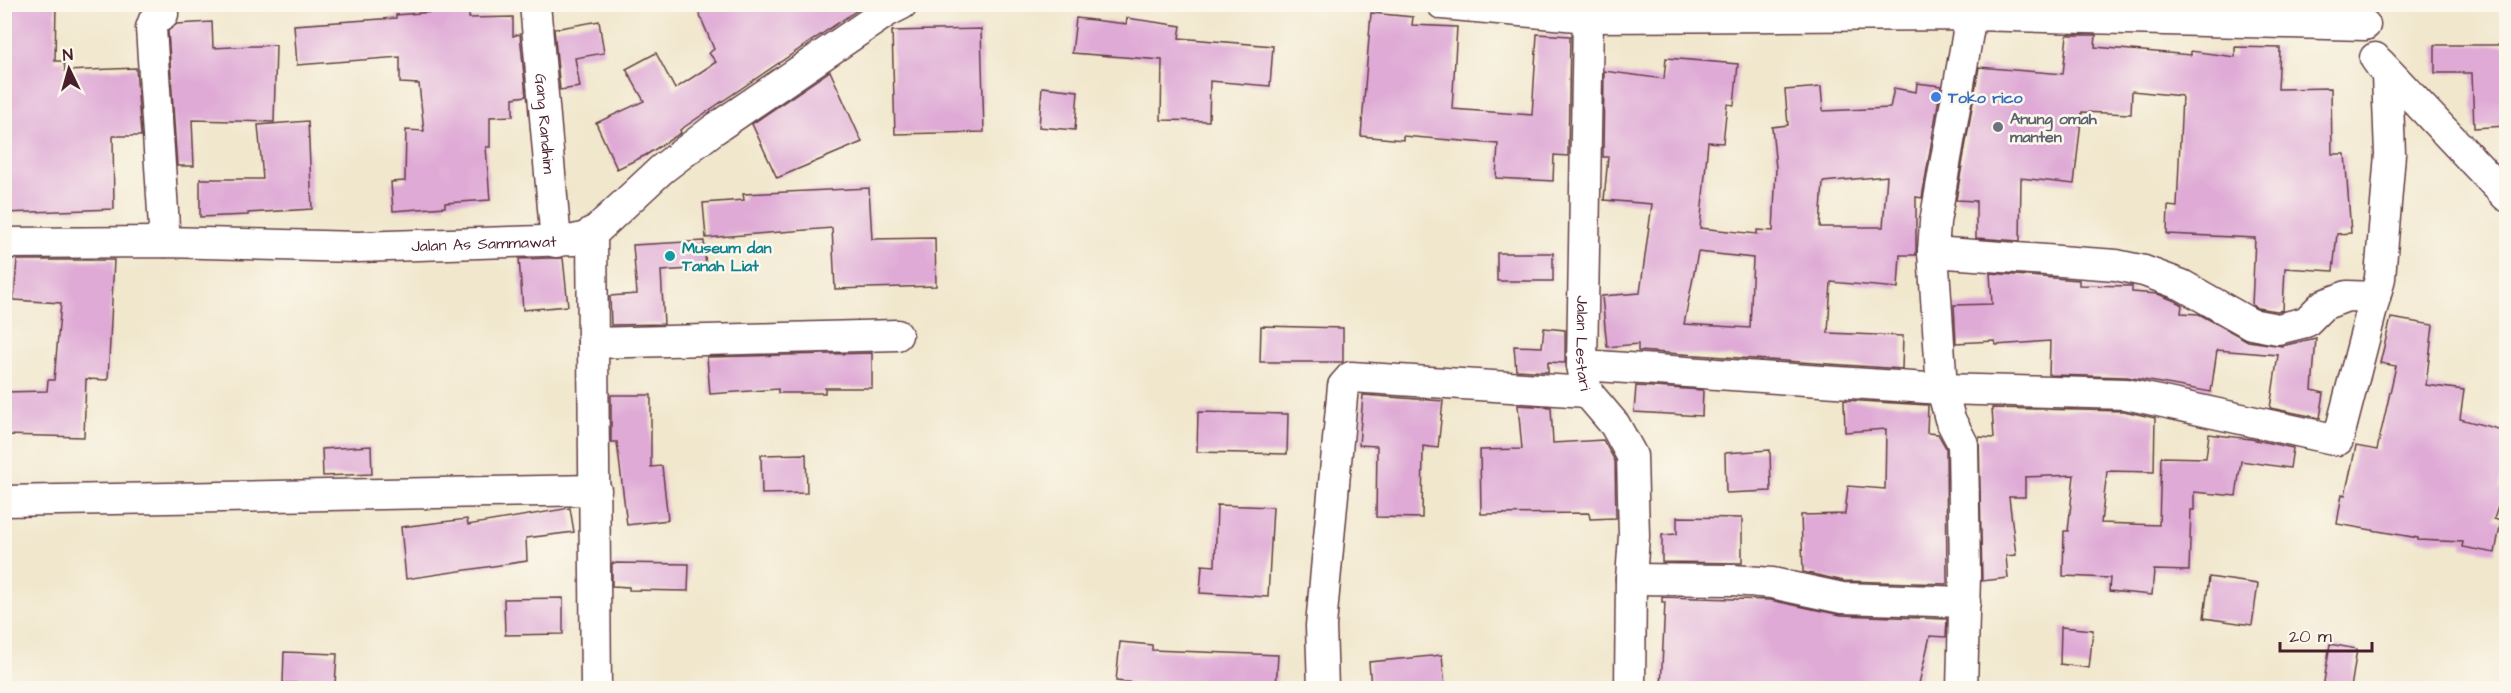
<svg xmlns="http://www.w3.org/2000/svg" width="2511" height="693" viewBox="0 0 2511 693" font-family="'Architects Daughter',sans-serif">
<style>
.building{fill:#dfaad6;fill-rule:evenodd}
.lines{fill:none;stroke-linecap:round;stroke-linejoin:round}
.minor-casing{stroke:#633d43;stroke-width:33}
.minor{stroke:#fff;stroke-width:30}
.shop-dot{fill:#3f7fe0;stroke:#fbf7ec;stroke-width:2}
.worship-dot{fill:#6b7280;stroke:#fbf7ec;stroke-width:2}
.culture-dot{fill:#0f9aa8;stroke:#fbf7ec;stroke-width:2}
.labels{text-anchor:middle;stroke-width:5;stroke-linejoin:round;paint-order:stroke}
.shop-label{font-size:16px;font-weight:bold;fill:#366cbe;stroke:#fbf7ec;text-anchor:start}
.worship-label{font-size:16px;font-weight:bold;fill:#5b616d;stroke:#fbf7ec;text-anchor:start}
.street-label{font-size:16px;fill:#4a1f2b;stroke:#fbf7ec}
.culture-label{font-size:16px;font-weight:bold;fill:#0d838f;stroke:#fbf7ec;text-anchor:start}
</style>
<rect width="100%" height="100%" fill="#fbf7ec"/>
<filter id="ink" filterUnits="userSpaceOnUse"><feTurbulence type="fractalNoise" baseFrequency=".0167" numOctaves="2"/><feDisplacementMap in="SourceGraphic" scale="12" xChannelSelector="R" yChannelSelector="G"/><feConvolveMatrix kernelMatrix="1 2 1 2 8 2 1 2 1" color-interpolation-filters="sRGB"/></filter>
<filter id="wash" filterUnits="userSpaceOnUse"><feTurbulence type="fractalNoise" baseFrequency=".008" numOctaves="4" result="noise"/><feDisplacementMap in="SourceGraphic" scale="24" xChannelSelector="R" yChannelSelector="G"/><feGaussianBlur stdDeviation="1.35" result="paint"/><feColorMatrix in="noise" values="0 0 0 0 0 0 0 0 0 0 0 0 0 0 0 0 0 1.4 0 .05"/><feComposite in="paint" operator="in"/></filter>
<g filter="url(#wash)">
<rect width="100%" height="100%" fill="#f1e7cd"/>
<g id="blocks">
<g class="building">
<path d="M4 4H56L55 61H64L65 71 136 68 141 136H113L114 209 4 213Z"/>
<path d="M695 4H866L680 130 681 133 646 155 617 169 596 123 644 101 626 69 656 53 675 89 716 62 709 53 714 49Z"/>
<path d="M445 7H469V18L513 17V36L520 34 526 96 513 98V116L490 117V147H486L490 200 445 203V207L393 211 391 182 405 181 406 130 424 131 419 84 400 83V57L297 65 294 25 396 18V15L445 11Z"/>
<path d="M1371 13 1413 17 1412 25 1457 27 1452 109 1532 115 1537 34 1570 36 1568 156 1554 155 1553 181 1496 178 1498 144 1403 136V140L1361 136Z"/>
<path d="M1076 18 1126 24 1127 18 1181 26 1179 38 1273 46 1270 86 1210 81 1209 121 1161 120 1162 60 1072 53Z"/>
<path d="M599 21 604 53 575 58 580 87 560 90 554 29Z"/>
<path d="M212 22 213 48 276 45 274 122 192 120 194 166H177L168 31 177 24Z"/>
<path d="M981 29 984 132 895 134 892 31Z"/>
<path d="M2067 35H2096L2095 47 2191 55V51L2235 57V47L2280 48 2278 89 2331 88 2332 154H2345L2351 233 2337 234 2333 271 2285 268 2283 310 2277 311 2257 308 2252 305 2255 238 2167 234 2168 206 2177 207 2182 96 2132 91 2131 114 2082 112 2074 184 2021 178 2020 241 1976 238V201L1956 200 1979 67 2063 74Z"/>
<path d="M2435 45H2506V126L2474 128 2472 73H2435Z"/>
<path d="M1666 58 1738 64 1734 105 1727 104 1723 143 1708 142 1700 228 1757 234V230L1773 231 1776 168 1772 127 1788 125 1785 90 1821 87 1823 111 1890 108 1894 88 1916 92 1917 83 1941 86 1922 198 1916 197V255H1900L1898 288 1831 282 1828 333 1903 336 1902 369 1638 351V344L1607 347 1602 296 1640 293 1652 204 1604 200 1608 157H1603L1604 71 1664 79ZM1887 176 1883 227H1820L1823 182ZM1698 252 1753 258 1750 328 1684 324Z"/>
<path d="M830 71 862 142 777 178 752 124Z"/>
<path d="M1042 87 1078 91 1075 130 1039 127Z"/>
<path d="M308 121 312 209 248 213V215L200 217V179H263L258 125Z"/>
<path d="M869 188 872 239 935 238 936 286 835 289 832 228 706 238 703 203 744 200 743 194Z"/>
<path d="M704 241 706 268 661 271 664 324 611 325 610 296 637 294 633 245Z"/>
<rect x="1497" y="253" width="56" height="28"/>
<path d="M550 258H563L568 306 523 310 519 259Z"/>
<path d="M17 260H114L108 380 86 379 84 437 4 435V392L47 391 48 380H54L61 303 14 300Z"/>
<path d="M1990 273 2079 280V285L2132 286V292L2158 294 2175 301 2182 305 2181 313 2199 314 2248 341 2282 346 2316 338 2312 390 2324 393 2320 418 2270 408 2278 355 2217 350 2211 392 2127 377 2049 375 2050 341 1996 345 1995 341 1956 343 1954 305 1992 304Z"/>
<path d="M2391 318 2433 325 2426 385 2464 390 2460 419 2506 431V458L2499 488 2504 489 2494 519 2501 521 2495 553 2462 547 2463 542 2418 540V538L2337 524 2342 494 2345 495 2356 446 2377 450 2396 366 2380 363Z"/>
<path d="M1261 326 1343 328V362H1260Z"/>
<path d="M1544 328 1565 330V363L1548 362V372L1516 370 1514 346 1542 347Z"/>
<path d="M872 353V388H825V393H778V389L710 394 707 357Z"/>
<path d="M1636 386 1703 390 1702 416 1634 412Z"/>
<path d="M611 395H651V467L662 466 668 520 627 525 617 442H611Z"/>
<path d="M1363 395 1443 401 1438 448 1423 446 1422 518 1376 517 1377 446 1359 445Z"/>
<path d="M1844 400 1928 405 1927 433 1938 434 1946 448 1947 584 1844 581 1803 572 1801 515 1845 514 1848 486 1885 489 1886 429 1845 432Z"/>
<path d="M1518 405 1551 407 1553 443 1603 440 1615 461 1616 518 1590 519 1589 513 1481 514 1480 450 1522 449Z"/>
<path d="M1992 408 2124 411 2155 418 2154 472 2107 471 2101 523 2159 525 2161 457 2206 458 2209 434 2251 439 2293 448 2290 468 2241 461 2236 496 2194 492V510H2191L2189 571 2154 570 2152 595 2109 591 2110 578 2063 576 2064 531H2068L2074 475 2025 477V497H2009L2016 555 2006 556 2008 578 1982 581 1979 437 1994 438Z"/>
<path d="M1198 412 1288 414 1287 454 1197 452Z"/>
<path d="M371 446 372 474 323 476 322 449Z"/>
<path d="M1770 450 1771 491 1726 493 1725 453Z"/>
<path d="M806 454 807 493 762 494 761 455Z"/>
<path d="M1217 505 1273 507 1268 597 1200 593 1202 565 1215 566Z"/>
<path d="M570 508 574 532 526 538 527 561 406 579 401 527 467 519 468 525Z"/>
<path d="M1677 517 1742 518V563L1662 562V535L1677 534Z"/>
<path d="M612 563 689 564 688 591 629 590V587L612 586Z"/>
<path d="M2209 577 2258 584 2252 625 2204 618Z"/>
<path d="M1662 597 1770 600 1841 615 1947 619 1946 637 1930 636 1918 688H1661L1665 602H1662Z"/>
<path d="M563 598V634L505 635 504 599Z"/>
<path d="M2061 627 2093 630 2089 668 2060 664Z"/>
<path d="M1120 642 1152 645V650L1278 655 1276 688H1188L1116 681Z"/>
<path d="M2330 644 2357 649 2351 688H2323Z"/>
<path d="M284 652 337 654 335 684 283 683Z"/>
<path d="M1442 655 1445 688H1371L1369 662Z"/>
</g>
</g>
</g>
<g filter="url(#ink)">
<use href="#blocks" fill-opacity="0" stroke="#633d43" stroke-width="1.5"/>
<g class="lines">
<g class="minor-casing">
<g id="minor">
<path d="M158 4 163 14 154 20 151 28 165 242"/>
<path id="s1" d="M535 4 556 242"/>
<path d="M1442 4 1588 17 1971 15 2365 25"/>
<path id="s2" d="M1588 17 1582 365 1587 392 1615 425 1632 456 1634 536 1631 579 1630 688"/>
<path d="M2380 63 2506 196"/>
<path d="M592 232 596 688"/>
<path id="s3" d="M4 243 165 242 358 247 574 240 590 236 662 169 713 130 886 12 902 4"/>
<path d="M1933 252 2116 265 2144 271 2182 285 2251 324 2278 329 2306 322 2323 305 2347 296 2375 297"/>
<path d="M593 343 897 335"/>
<path d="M1582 365 1942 389 2126 394 2338 440 2380 278 2390 154 2387 75 2375 58"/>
<path d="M4 501 596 490"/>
<path d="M1631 579 1733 580 1772 583 1842 598 1965 602"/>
<path d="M1323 688 1321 626 1323 603 1343 386 1351 377 1587 392"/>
<path d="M1962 688 1965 575 1963 444 1950 419 1942 389 1933 252 1935 222 1971 15"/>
</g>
</g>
<use href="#minor" class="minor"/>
</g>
</g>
<circle class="shop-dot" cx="1936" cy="97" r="6"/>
<circle class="worship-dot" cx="1998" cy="127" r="6"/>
<circle class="culture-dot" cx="670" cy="256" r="6"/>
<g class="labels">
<g class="shop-label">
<text x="1948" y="103">Toko rico</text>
</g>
<g class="worship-label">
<text x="2010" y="124">Anung omah<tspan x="2010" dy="18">manten</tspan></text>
</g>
<g class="street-label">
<text dy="6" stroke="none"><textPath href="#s1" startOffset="120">Gang Randhim</textPath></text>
<text dy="6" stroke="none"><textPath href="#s3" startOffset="480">Jalan As Sammawat</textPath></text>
<text dy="6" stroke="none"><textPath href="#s2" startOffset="326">Jalan Lestari</textPath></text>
</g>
<g class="culture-label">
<text x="682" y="253">Museum dan<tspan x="682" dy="18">Tanah Liat</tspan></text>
</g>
</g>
<rect width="2511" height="693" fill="none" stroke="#fbf7ec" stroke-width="24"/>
<g transform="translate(69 69) rotate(355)" stroke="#fbf7ec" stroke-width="4.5" paint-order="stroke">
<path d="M0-4.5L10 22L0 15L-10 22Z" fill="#4a1f2b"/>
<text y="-9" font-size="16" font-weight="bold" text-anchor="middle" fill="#4a1f2b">N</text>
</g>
<path d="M2280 642v9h92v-9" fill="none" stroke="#4a1f2b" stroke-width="3"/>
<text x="2289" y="642" font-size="18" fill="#4a1f2b" stroke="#fbf7ec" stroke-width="4.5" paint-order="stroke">20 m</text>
</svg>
